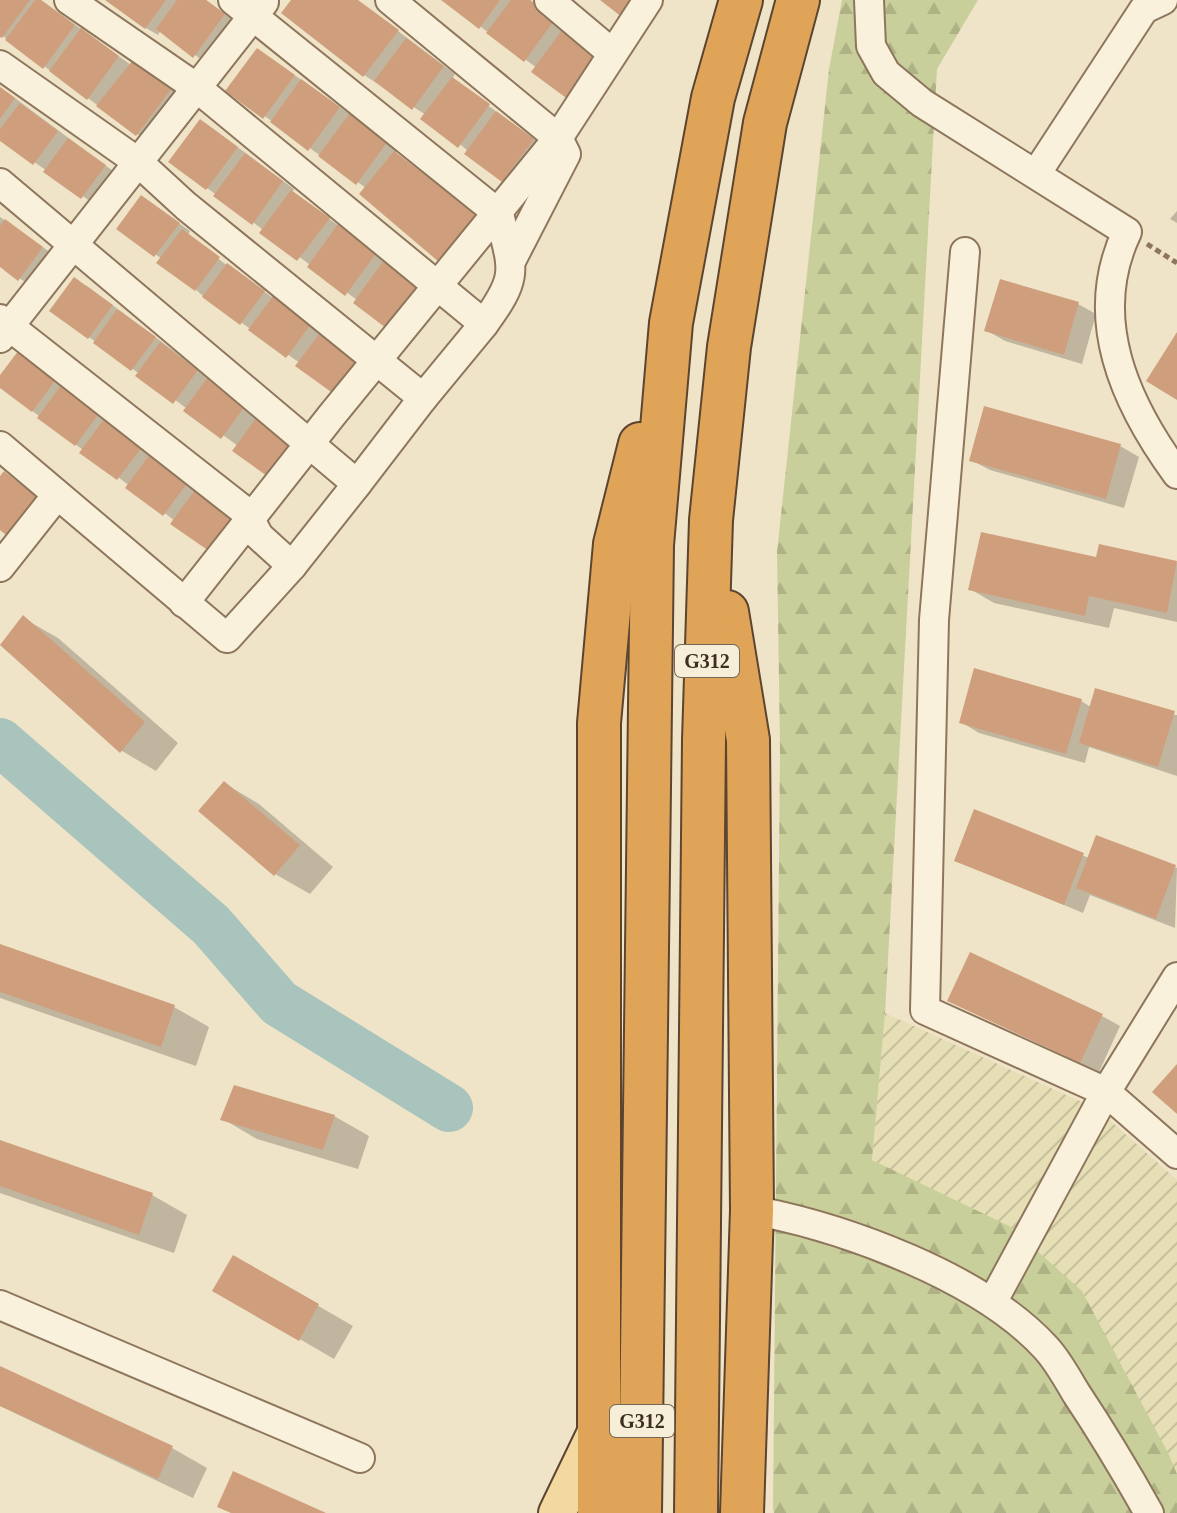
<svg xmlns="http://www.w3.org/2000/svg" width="1177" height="1513" viewBox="0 0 1177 1513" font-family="'Times New Roman',serif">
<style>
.farmland{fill:url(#farmland-furrows)}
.forest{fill:url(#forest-firs)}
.shadow{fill:#0003}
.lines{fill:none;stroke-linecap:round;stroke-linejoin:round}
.river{stroke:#a9c4bc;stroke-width:48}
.building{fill:#cf9f7d}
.minor-casing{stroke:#8d765c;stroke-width:32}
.major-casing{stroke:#5b4430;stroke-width:40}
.highway-casing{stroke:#5b4430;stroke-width:46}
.path{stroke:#8d765c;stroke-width:5;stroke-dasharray:6 4;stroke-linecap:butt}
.minor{stroke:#faf1dc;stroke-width:28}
.major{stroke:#f3d9a0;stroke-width:36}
.highway{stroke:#e0a458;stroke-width:42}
.labels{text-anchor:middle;stroke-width:8;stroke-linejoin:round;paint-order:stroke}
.shield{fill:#f7eed8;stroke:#756857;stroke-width:2}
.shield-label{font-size:20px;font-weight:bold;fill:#3d2e20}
</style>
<defs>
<pattern id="farmland-furrows" width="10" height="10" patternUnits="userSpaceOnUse" patternTransform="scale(2)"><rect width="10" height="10" fill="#e6deb5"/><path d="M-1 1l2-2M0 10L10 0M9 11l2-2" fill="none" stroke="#c6bf9b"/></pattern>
<pattern id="forest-firs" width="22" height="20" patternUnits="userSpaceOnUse" patternTransform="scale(2)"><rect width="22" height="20" fill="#c9cf9b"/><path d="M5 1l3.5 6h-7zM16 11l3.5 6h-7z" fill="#aeb285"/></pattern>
</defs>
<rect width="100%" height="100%" fill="#f0e4c8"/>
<path class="farmland" d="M885 1013 1097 1109 1177 1180V1474L1082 1291 872 1160Z"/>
<path class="forest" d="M842 0H978L937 69 885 1013 872 1160 1009 1226 1082 1291 1168 1453 1177 1474V1513H774L773 1509 780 748 777 552 829 69Z"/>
<g class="shadow">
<path d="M0 0H41L131 65 146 69 183 96 148 142 0 34Z"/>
<path d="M109 0H206L236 22 206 63 161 30 158 35 146 28Z"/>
<path d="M293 0H357L455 74 452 79 545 147 515 188 503 181 426 115 364 75 284 13Z"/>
<path d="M444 0H530L612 65 537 68Z"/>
<path d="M269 57 399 149 395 154 489 223 366 188 228 90Z"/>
<path d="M0 87 117 174 94 204 0 138Z"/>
<path d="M212 128 294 189 292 193 388 260 357 300 171 161Z"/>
<path d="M153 205 190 231 188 235 229 267 322 332 300 363 204 297 162 259 119 229Z"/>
<path d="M1177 211V223L1170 219Z"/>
<path d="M0 217 54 255 31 286 0 265Z"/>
<path d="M87 286 257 413 254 417 269 426 238 446 89 337Z"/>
<path d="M1078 304 1096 314 1082 364 1005 341 986 330Z"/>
<path d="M19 353 199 490 175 521 0 386V379Z"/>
<path d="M1120 446 1139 457 1124 508 990 470 971 460Z"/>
<path d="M1100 546 1177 563V622L1114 608 1109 628 994 603 970 589 1098 559Z"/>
<path d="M23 618 58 638 178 743 156 771 122 751 3 644Z"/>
<path d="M1081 701 1091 707 1177 715V776L1089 747 1085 763 979 733 961 722Z"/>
<path d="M224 783 259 804 333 867 310 894 275 874Z"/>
<path d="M975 812 1089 858 1097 838 1177 868 1175 928 1090 895 1083 913 956 860Z"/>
<path d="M0 946 174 1007 209 1027 196 1066 0 998Z"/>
<path d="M968 1010 1102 1016 1120 1026 1099 1072Z"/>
<path d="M334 1116 369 1136 358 1169 257 1139 223 1119Z"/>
<path d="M0 1142 152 1195 187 1215 174 1253 0 1193Z"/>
<path d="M234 1257 353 1326 334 1359 215 1290Z"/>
<path d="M0 1368 172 1448 207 1468 193 1498 0 1406Z"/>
</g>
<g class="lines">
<path class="river" d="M0 742 211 925 279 1003 449 1108"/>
</g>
<g class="building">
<path d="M0 0H30L2 38 0 37Z"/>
<path d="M35 0H41L75 25 43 69 5 40Z"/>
<path d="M105 0H166L145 29Z"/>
<path d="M177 0H206L225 14 193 58 156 29Z"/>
<path d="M291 0H358L399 30 363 77 281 13Z"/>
<path d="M441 0H500L479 29Z"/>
<path d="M511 0H530L556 18 524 62 486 33Z"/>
<path d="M600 0H643L627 21Z"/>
<path d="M81 28 119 56 87 100 49 71Z"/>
<path d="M563 29 601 57 569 100 531 72Z"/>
<path d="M406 38 444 66 412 110 374 81Z"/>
<path d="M257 48 295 75 263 119 225 91Z"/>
<path d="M133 60 172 88 136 136 96 106Z"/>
<path d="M452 77 490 104 458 148 420 119Z"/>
<path d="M301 79 340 107 308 151 270 122Z"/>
<path d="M0 87 15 98 0 119Z"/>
<path d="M20 103 58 131 33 165 0 141V129Z"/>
<path d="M496 111 534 139 502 182 464 154Z"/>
<path d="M350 113 388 141 356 185 318 156Z"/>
<path d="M200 119 238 147 206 190 168 162Z"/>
<path d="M68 138 106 165 81 199 43 172Z"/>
<path d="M394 151 478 215 439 262 359 194Z"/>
<path d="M245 153 283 181 252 225 213 196Z"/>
<path d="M291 190 330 218 297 261 259 233Z"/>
<path d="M141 195 180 223 154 257 116 229Z"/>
<path d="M5 219 43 247 18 281 0 267V226Z"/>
<path d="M338 224 377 252 345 296 307 267Z"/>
<path d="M182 229 220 257 195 291 156 263Z"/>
<path d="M384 260 422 287 390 331 353 303Z"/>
<path d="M227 263 265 291 240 325 202 297Z"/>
<path d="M74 277 113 305 88 339 49 311Z"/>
<path d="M1000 279 1079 302 1064 355 984 331Z"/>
<path d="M273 296 311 324 286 358 248 330Z"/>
<path d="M117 309 156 337 131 371 93 343Z"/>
<path d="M321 332 359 361 334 394 295 366Z"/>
<path d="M1177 332V400L1146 381Z"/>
<path d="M160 342 198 370 173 404 135 376Z"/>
<path d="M19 350 57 378 32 412 0 388V375Z"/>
<path d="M208 377 246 405 221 439 183 411Z"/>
<path d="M62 384 100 412 75 446 37 418Z"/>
<path d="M984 406 1121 444 1106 499 969 461Z"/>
<path d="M257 417 295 445 270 478 232 451Z"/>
<path d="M104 419 143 446 117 480 79 453Z"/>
<path d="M150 454 188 482 163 516 125 488Z"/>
<path d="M4 471 42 501 12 540 0 530V476Z"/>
<path d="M195 490 234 518 209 551 170 524Z"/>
<path d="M981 532 1096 557 1099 544 1177 561 1167 613 1089 596 1085 616 968 590Z"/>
<path d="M23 615 145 722 120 753 0 645Z"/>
<path d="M974 668 1082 699 1066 754 959 723Z"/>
<path d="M1095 688 1175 711 1158 767 1079 743Z"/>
<path d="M224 781 300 845 274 876 198 811Z"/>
<path d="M974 809 1084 853 1064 905 954 861Z"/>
<path d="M1096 835 1176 865 1156 919 1076 888Z"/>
<path d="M0 944 175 1005 161 1047 0 992Z"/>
<path d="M970 952 1103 1014 1080 1063 947 1001Z"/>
<path d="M1177 1064V1114L1152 1092Z"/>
<path d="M234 1085 335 1115 323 1150 220 1120Z"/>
<path d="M0 1140 153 1193 139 1235 0 1186Z"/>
<path d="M233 1255 319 1304 299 1341 212 1291Z"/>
<path d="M0 1366 173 1446 158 1479 0 1406Z"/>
<path d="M233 1471 326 1513H231L217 1507Z"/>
</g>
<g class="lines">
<g class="minor-casing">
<g id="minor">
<path d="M69 0 197 88 484 324 423 398"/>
<path d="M233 0 499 214C513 270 520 275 484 324"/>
<path d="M390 0 558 138 566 154 511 261"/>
<path d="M549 0 612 53"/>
<path d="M869 0 871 46 886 73 922 103 1127 232C1086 318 1125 403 1177 474"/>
<path d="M0 65 138 162 186 206 423 398 357 484"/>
<path d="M1036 174 1144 9 1163 0"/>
<path d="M0 183 357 484 292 566 259 536 246 512 0 319"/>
<path d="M965 252 934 620 925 1010 1106 1092 1177 1154"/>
<path d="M0 338 264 2"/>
<path d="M0 446 227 638 292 566"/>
<path d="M0 567 57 495"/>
<path d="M184 603 332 415 558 138 648 0"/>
<path d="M752 1210C846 1228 981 1277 1046 1348 1058 1361 1067 1378 1076 1393 1102 1432 1126 1472 1149 1513"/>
<path d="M993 1301 1106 1092 1177 977"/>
<path d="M0 1305 360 1458"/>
</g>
</g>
<g class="major-casing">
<path id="major" d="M557 1513 598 1428"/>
</g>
<g class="highway-casing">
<g id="highway">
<path d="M727 612 748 740 752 1210 742 1513"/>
<path d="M599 1513V723L615 544 640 444"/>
<path d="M640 1513 652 545 671 323 713 98 741 0"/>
<path d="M696 1513 704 740 711 520 729 347 765 123 798 0"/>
</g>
</g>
<path class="path" d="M1147 244 1177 263"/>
<use href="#minor" class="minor"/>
<use href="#major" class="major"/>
<use href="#highway" class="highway"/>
</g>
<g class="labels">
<g class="shield">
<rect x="675" y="645" width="64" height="32" rx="6"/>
<rect x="610" y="1405" width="64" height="32" rx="6"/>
</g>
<g class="shield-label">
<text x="707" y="668">G312</text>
<text x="642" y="1428">G312</text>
</g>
</g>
</svg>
